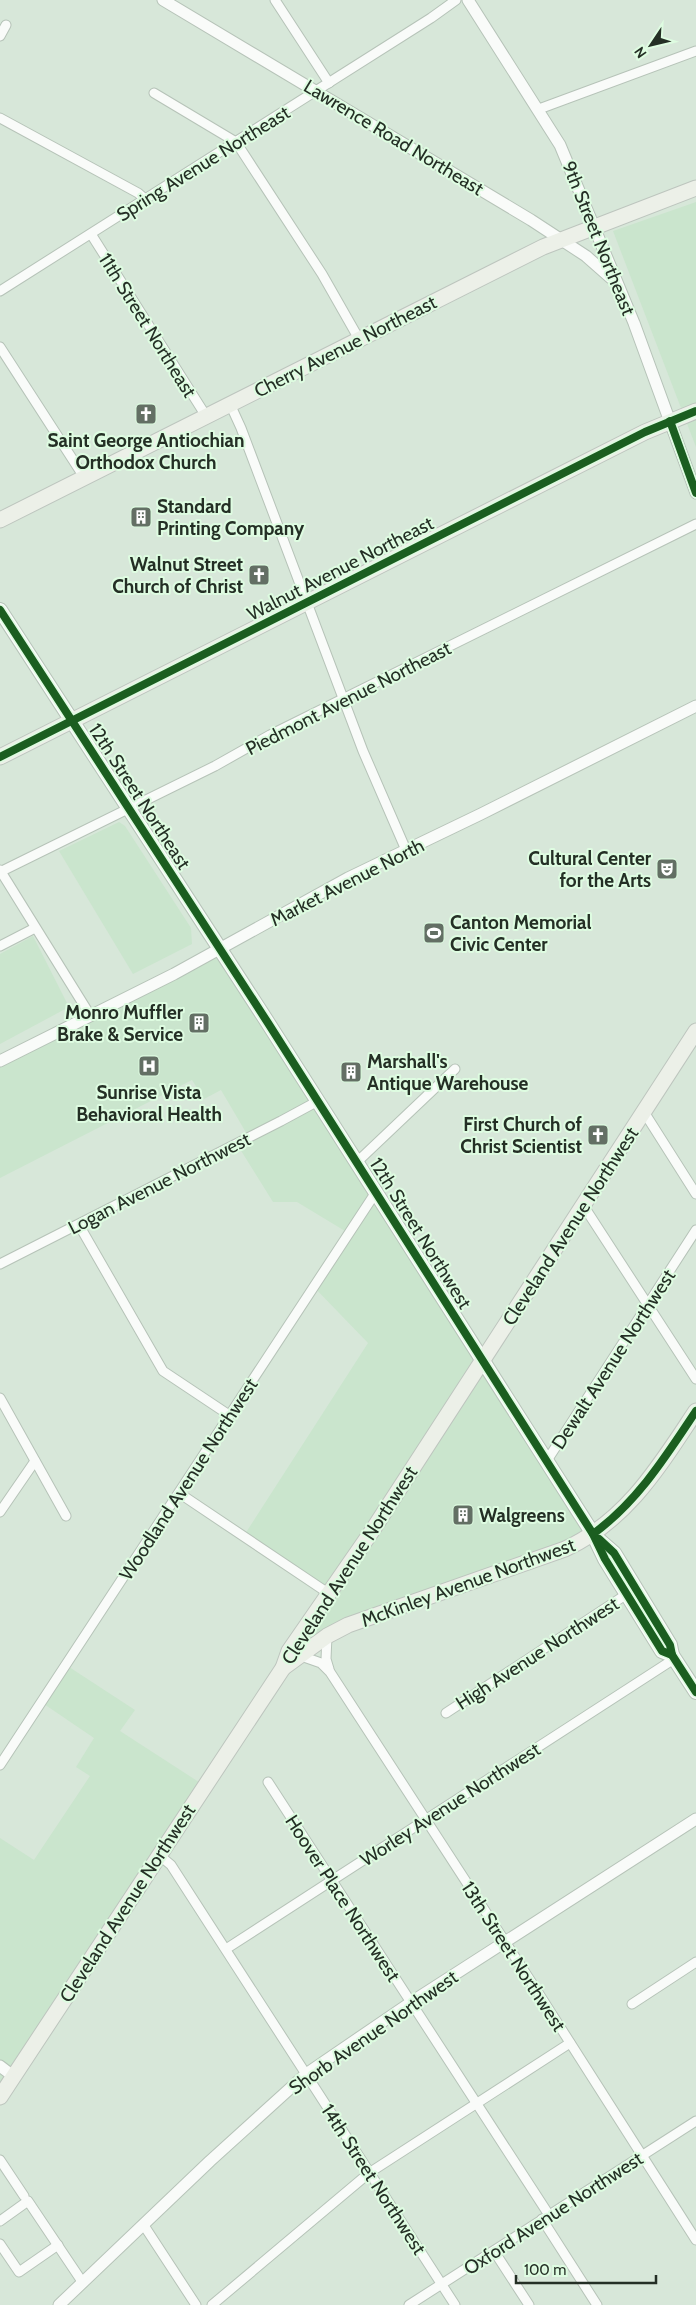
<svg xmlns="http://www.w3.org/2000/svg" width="696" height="2305" viewBox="0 0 696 2305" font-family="Cabin,sans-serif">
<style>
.built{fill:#cae5cd}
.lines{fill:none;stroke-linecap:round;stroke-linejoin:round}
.minor-casing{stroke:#b6c3b8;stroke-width:11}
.tertiary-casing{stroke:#b6c3b8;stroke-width:13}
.secondary-casing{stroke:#b6c3b8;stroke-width:16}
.primary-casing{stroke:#bdc5be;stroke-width:17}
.minor{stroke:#f9fbf9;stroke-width:9}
.tertiary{stroke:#f9fbf9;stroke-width:11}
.secondary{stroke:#f9fbf9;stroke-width:14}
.primary{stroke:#ecf0e8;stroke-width:15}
.cycleway-casing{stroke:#defce1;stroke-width:11}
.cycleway{stroke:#1b5e20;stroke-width:8}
.labels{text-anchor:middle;stroke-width:4;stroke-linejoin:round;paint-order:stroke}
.street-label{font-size:19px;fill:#242f25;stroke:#defce1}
.poi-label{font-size:19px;font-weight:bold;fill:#242f25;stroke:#defce1;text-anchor:start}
</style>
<rect width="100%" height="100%" fill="#d7e7d9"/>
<g class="built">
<path d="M696 202V447L613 231Z"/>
<path d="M119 822 125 826 191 928 192 944 133 974 59 851Z"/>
<path d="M33 936 69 1007 0 1044V954Z"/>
<path d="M220 954 585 1533 300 1648 334 1594 245 1534 368 1343 310 1283 345 1231 297 1202H273L240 1149 251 1141 221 1090 204 1099 192 1080 0 1178V1065Z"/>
<path d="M66 1665 135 1710 120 1731 205 1786 0 2097V1838L34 1860 90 1776 76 1767 94 1738 41 1702Z"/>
</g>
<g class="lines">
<g class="minor-casing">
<g id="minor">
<path d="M275 0 329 83"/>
<path d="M0 36 6 25"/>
<path d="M154 93 236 142 322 274 359 339"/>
<path d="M539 109 696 51"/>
<path d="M0 118 138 193 145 199"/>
<path d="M91 234 206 416"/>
<path d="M0 291 431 18 456 0"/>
<path d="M0 347 84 477"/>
<path d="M230 404 241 428 363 751 406 850"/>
<path d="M0 870 90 1015"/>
<path d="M0 872 215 766 270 735 696 524"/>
<path d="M0 946 35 928"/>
<path d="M644 1112 696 1194"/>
<path d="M357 1162 455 1069"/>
<path d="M583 1205 696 1379"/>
<path d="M79 1225 163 1371 229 1415"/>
<path d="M0 1264 281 1121 318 1101"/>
<path d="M0 1398 66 1516"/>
<path d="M546 1462 696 1230"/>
<path d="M179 1493 328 1593"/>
<path d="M0 1512 35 1461"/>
<path d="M327 1636 326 1659 329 1669"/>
<path d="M301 1656 321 1663 330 1672 539 1994 696 2240"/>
<path d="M446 1713 627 1594"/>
<path d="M0 1765 376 1192"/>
<path d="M268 1782 549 2215"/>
<path d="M159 1855 171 1865 455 2305"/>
<path d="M226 1949 674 1659"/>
<path d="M632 2004 696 1962"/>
<path d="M0 2160 24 2196"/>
<path d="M542 2219 597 2305"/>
<path d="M0 2221 28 2201 83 2283"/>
<path d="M143 2224 196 2305"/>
<path d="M0 2244 19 2272 58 2245"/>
<path d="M494 2251 529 2305"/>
<path d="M212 2305 369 2173 570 2043"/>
<path d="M409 2305 696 2121"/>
</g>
</g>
<g class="tertiary-casing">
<g id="tertiary">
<path d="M163 0 531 220 586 256 611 278"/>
<path d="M468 0 560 145 634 323 696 493"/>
<path d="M0 1061 174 974 348 878 481 814 696 706"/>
<path d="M0 2066 13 2076"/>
<path d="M59 2305 210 2161 306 2074 410 2003 696 1819"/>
</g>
</g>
<g class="secondary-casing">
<g id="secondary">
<path d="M0 610 268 1023 593 1534 605 1559 662 1651 672 1655"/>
<path d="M599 1540 614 1553 670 1645 672 1655 696 1692"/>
</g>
</g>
<g class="primary-casing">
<g id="primary">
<path d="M0 520 543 247 696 188"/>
<path d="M0 757 645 432 696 411"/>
<path d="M283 1668 327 1636 348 1625 565 1549C627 1521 660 1465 696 1411"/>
<path d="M0 2097 283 1668 289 1651 372 1531 696 1031"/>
</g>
</g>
<use href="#minor" class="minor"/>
<use href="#tertiary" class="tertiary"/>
<use href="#secondary" class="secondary"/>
<use href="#primary" class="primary"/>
<g class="cycleway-casing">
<g id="cycleway">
<path d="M670 421 696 493"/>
<path d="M0 610 268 1023 593 1534 605 1559 662 1651 672 1655"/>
<path d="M0 757 645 432 696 411"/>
<path d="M593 1534C638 1501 666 1456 696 1411"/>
<path d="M599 1539 614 1553 670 1645 672 1655 696 1692"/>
</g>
</g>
<use href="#cycleway" class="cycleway"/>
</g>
<defs>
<g id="church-square" transform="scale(1.125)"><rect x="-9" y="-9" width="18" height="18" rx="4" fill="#636f64" stroke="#defce1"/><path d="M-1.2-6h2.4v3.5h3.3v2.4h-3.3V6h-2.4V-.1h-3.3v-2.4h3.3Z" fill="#fff"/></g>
<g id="building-square" transform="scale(1.125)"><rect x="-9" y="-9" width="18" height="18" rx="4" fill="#636f64" stroke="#defce1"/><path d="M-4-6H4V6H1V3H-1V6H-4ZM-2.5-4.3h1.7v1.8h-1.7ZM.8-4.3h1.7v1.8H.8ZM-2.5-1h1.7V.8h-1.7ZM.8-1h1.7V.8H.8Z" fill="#fff"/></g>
<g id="theatre-square" transform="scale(1.125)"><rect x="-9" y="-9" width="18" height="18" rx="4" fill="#636f64" stroke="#defce1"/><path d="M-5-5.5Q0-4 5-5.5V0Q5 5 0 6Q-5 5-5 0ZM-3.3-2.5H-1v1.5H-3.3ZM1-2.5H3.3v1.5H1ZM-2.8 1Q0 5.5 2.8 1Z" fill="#fff"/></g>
<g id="stadium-square" transform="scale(1.125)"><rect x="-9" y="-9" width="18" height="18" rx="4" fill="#636f64" stroke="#defce1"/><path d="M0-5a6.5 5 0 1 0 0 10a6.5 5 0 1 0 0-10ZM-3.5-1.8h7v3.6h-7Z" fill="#fff"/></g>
<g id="hospital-square" transform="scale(1.125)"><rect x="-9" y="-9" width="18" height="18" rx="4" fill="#636f64" stroke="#defce1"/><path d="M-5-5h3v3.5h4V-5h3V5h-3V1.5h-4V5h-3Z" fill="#fff"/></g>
</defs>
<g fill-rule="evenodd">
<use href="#church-square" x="146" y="414"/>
<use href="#building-square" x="141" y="517"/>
<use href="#church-square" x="259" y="575"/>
<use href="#theatre-square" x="667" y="869"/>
<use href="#stadium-square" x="434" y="933"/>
<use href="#building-square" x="199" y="1023"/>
<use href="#hospital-square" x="149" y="1066"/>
<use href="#building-square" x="351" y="1072"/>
<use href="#church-square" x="598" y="1135"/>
<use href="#building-square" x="463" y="1515"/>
</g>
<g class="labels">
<g class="street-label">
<text transform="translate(394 137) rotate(31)" y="7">Lawrence Road Northeast</text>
<text transform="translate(203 163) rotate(-32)" y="7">Spring Avenue Northeast</text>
<text transform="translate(599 238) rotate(68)" y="7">9th Street Northeast</text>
<text transform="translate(148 325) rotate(58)" y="7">11th Street Northeast</text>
<text transform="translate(345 346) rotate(-27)" y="7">Cherry Avenue Northeast</text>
<text transform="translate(340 568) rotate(-27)" y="7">Walnut Avenue Northeast</text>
<text transform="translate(348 698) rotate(-27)" y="7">Piedmont Avenue Northeast</text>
<text transform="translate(140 796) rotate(57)" y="7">12th Street Northeast</text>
<text transform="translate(347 882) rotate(-27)" y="7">Market Avenue North</text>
<text transform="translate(159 1183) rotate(-27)" y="7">Logan Avenue Northwest</text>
<text transform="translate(570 1226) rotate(-57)" y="7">Cleveland Avenue Northwest</text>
<text transform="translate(421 1233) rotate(58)" y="7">12th Street Northwest</text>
<text transform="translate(613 1359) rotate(-57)" y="7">Dewalt Avenue Northwest</text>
<text transform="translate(188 1479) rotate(-57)" y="7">Woodland Avenue Northwest</text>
<text transform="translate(349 1565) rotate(-57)" y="7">Cleveland Avenue Northwest</text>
<text transform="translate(468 1582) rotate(-20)" y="7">McKinley Avenue Northwest</text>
<text transform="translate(537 1653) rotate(-33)" y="7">High Avenue Northwest</text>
<text transform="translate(450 1804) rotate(-33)" y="7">Worley Avenue Northwest</text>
<text transform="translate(343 1898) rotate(57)" y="7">Hoover Place Northwest</text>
<text transform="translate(127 1903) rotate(-57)" y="7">Cleveland Avenue Northwest</text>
<text transform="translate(514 1956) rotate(57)" y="7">13th Street Northwest</text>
<text transform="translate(373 2032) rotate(-35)" y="7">Shorb Avenue Northwest</text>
<text transform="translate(374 2179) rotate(57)" y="7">14th Street Northwest</text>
<text transform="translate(553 2213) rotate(-33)" y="7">Oxford Avenue Northwest</text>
</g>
<g class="poi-label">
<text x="146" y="447" text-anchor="middle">Saint George Antiochian<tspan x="146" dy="22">Orthodox Church</tspan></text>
<text x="157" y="513">Standard<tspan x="157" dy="22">Printing Company</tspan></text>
<text x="243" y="571" text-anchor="end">Walnut Street<tspan x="243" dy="22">Church of Christ</tspan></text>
<text x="651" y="865" text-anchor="end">Cultural Center<tspan x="651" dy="22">for the Arts</tspan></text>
<text x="450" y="929">Canton Memorial<tspan x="450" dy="22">Civic Center</tspan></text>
<text x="183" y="1019" text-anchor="end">Monro Muffler<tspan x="183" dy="22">Brake &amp; Service</tspan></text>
<text x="367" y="1068">Marshall's<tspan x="367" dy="22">Antique Warehouse</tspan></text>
<text x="149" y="1099" text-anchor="middle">Sunrise Vista<tspan x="149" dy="22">Behavioral Health</tspan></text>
<text x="582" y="1131" text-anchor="end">First Church of<tspan x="582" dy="22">Christ Scientist</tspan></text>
<text x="479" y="1522">Walgreens</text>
</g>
</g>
<g transform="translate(651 45) rotate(235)" stroke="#defce1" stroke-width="4" paint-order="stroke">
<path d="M0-4L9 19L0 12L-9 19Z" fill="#242f25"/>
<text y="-8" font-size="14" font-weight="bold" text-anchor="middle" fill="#242f25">N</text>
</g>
<path d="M516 2275v8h140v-8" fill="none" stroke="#242f25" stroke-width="2.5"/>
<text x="524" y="2275" font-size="15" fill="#242f25" stroke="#defce1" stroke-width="4" paint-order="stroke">100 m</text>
</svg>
